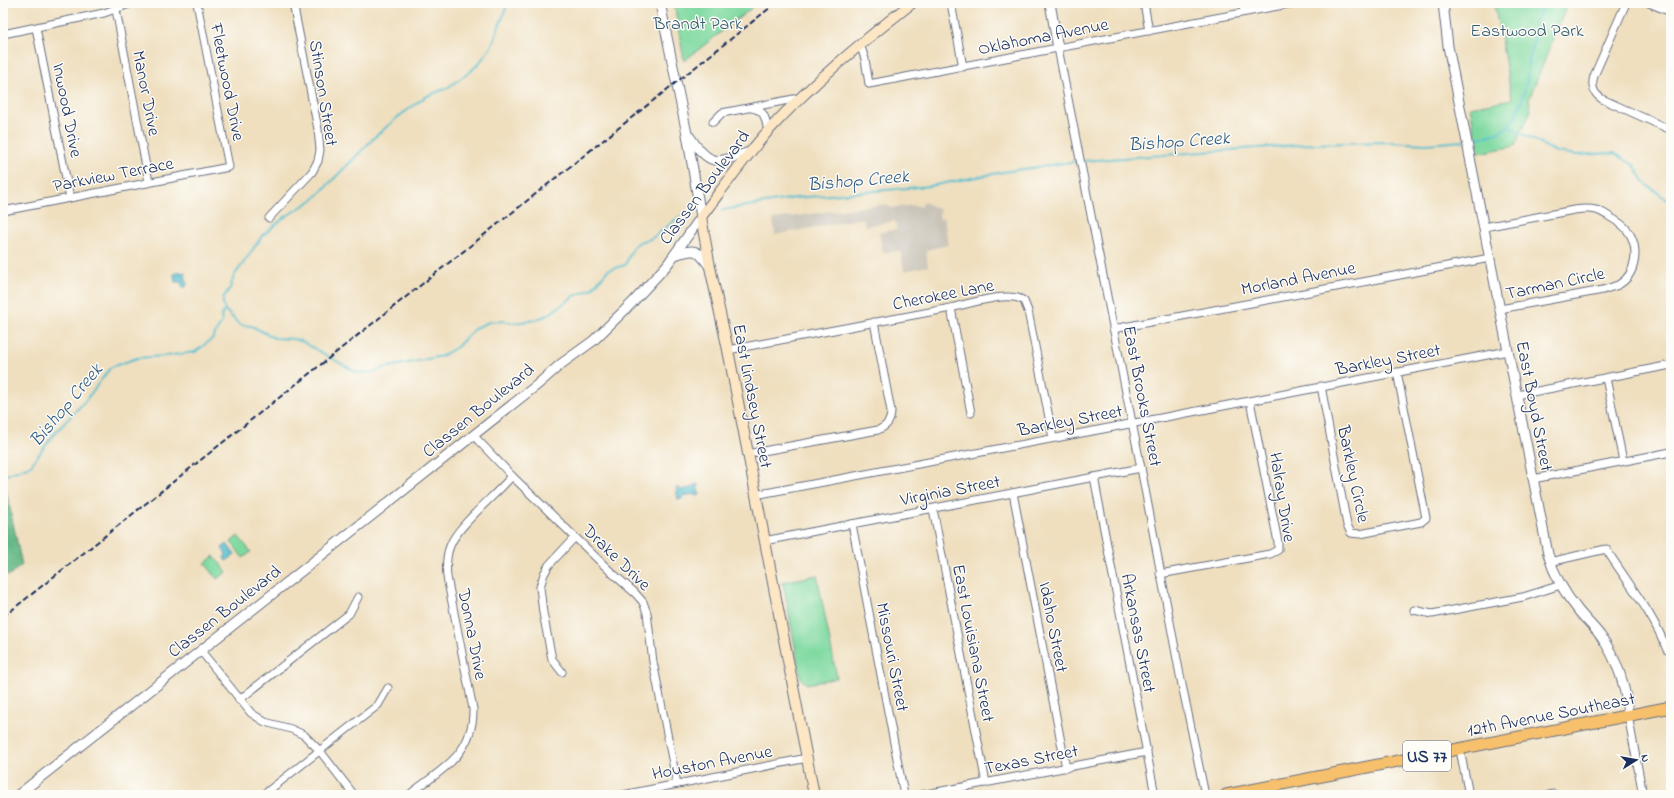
<svg xmlns="http://www.w3.org/2000/svg" width="1674" height="798" viewBox="0 0 1674 798" font-family="'Indie Flower',sans-serif">
<style>
.industrial{fill:#c9c3b8}
.green{fill:#7ed99f;stroke:#4c847e}
.forest{fill:#66b986;stroke:#407472}
.water{fill:#54becf;stroke:#387696}
.lines{fill:none;stroke-linecap:round;stroke-linejoin:round}
.stream{stroke:#54becf;stroke-width:2}
.minor-casing{stroke:#656d80;stroke-width:9}
.tertiary-casing{stroke:#656d80;stroke-width:11}
.secondary-casing{stroke:#656d80;stroke-width:12}
.primary-casing{stroke:#656d80;stroke-width:13}
.minor{stroke:#fff;stroke-width:7}
.tertiary{stroke:#fff;stroke-width:9}
.secondary{stroke:#fce6c4;stroke-width:10}
.primary{stroke:#f7c06c;stroke-width:11}
.rail{stroke:#1b2f5e;stroke-width:2;stroke-dasharray:6 3;stroke-linecap:butt}
.labels{text-anchor:middle;stroke-width:3;stroke-linejoin:round;paint-order:stroke}
.shield{fill:#fdfcf7;stroke:#5f6c8c;stroke-width:1}
.shield-label{font-size:17px;font-weight:bold;fill:#1b2f5e}
.park-label{font-size:18px;fill:#345a6e;stroke:#fdfcf7}
.street-label{font-size:18px;fill:#1b2f5e;stroke:#fdfcf7}
.water-label{font-size:19px;font-style:italic;fill:#2c5a80;stroke:#fdfcf7}
</style>
<rect width="100%" height="100%" fill="#fdfcf7"/>
<filter id="ink" filterUnits="userSpaceOnUse"><feTurbulence type="fractalNoise" baseFrequency=".025" numOctaves="2"/><feDisplacementMap in="SourceGraphic" scale="8" xChannelSelector="R" yChannelSelector="G"/><feConvolveMatrix kernelMatrix="1 2 1 2 8 2 1 2 1" color-interpolation-filters="sRGB"/></filter>
<filter id="wash" filterUnits="userSpaceOnUse"><feTurbulence type="fractalNoise" baseFrequency=".012" numOctaves="4" result="noise"/><feDisplacementMap in="SourceGraphic" scale="16" xChannelSelector="R" yChannelSelector="G"/><feGaussianBlur stdDeviation="0.9" result="paint"/><feColorMatrix in="noise" values="0 0 0 0 0 0 0 0 0 0 0 0 0 0 0 0 0 1.4 0 .05"/><feComposite in="paint" operator="in"/></filter>
<g filter="url(#wash)">
<rect width="100%" height="100%" fill="#efdfbf"/>
<path class="industrial" d="M924 202 940 210 939 215 940 219 944 218 948 245 926 250 928 266 904 271 900 251 883 253 879 233 897 229 895 221 865 226 863 218 775 235 773 219 886 204 891 208 915 205 921 207Z"/>
<g class="green">
<path d="M674 3H758L684 61Z"/>
<path d="M1494 3H1568L1529 99 1531 110 1515 146 1479 153 1470 107 1512 99Z"/>
<path d="M238 536 251 552 243 558 231 542Z"/>
<path d="M214 556 227 572 217 579 205 563Z"/>
<path d="M817 575 837 678 807 684 801 679 783 582Z"/>
</g>
<path class="forest" d="M3 476 22 565 8 576 3 571Z"/>
<g class="water">
<path d="M180 271 181 273 185 272 187 285 184 288 182 286 181 282H175L174 274Z"/>
<path d="M698 484V490L700 495 696 496 695 494 682 496V499L678 500 676 488 679 487 680 490 694 487V485Z"/>
<path d="M227 544 235 555 226 561 224 558 226 554 222 548Z"/>
</g>
<g class="lines">
<g class="stream">
<path d="M1508 126 1556 152 1576 155 1614 153 1634 165 1645 183 1671 203"/>
<path d="M1469 140C1481 137 1498 135 1507 127 1519 116 1526 88 1528 72 1529 62 1529 51 1534 42 1530 27 1539 17 1544 3"/>
<path d="M1083 161 1311 144 1388 142 1426 144 1463 141"/>
<path d="M722 210 796 198 930 186 1003 172 1078 161"/>
<path d="M225 310 240 325 252 326 274 338 293 339 301 341 356 372C367 373 374 374 384 368L442 356 457 347 475 328 489 322 503 321 514 323 535 320 548 315 574 296 592 289 608 270 625 265C629 258 631 247 638 243 641 240 646 241 650 239 661 233 670 223 681 216"/>
<path d="M225 310 223 305V298L230 288 234 276 263 235 285 217 314 199 376 136 398 117 425 97 447 88 470 72 480 62 491 47 508 3"/>
<path d="M3 476 30 466 55 433 86 400 111 367 137 358 166 356 195 352 212 339 222 322 221 316 225 310"/>
</g>
</g>
</g>
<g filter="url(#ink)">
<g class="lines">
<g class="minor-casing">
<g id="minor">
<path d="M951 3 963 67"/>
<path d="M1144 3 1149 31"/>
<path d="M1243 3 1244 12"/>
<path d="M1626 3 1594 76C1591 86 1593 93 1602 99L1671 130"/>
<path d="M1649 3 1671 12"/>
<path d="M116 10 149 182"/>
<path d="M36 28 70 198"/>
<path d="M3 34 104 13 132 3"/>
<path d="M860 44 865 59 869 84 1294 3"/>
<path d="M1058 48 1141 468 1180 675 1205 795"/>
<path d="M751 108C766 110 765 119 768 131"/>
<path d="M713 122 722 113 799 98"/>
<path d="M3 211 229 167 197 3"/>
<path d="M269 218 312 172 318 161 320 150 318 129 293 3"/>
<path d="M1484 227 1574 210C1581 209 1589 208 1596 210 1601 211 1605 214 1610 217 1616 221 1623 224 1627 230 1640 246 1637 275 1618 285 1613 287 1608 288 1603 290L1500 309"/>
<path d="M951 308 971 413"/>
<path d="M1113 329 1490 258"/>
<path d="M728 350 951 308C967 304 1010 290 1024 301L1028 311 1053 438"/>
<path d="M1606 378 1623 461"/>
<path d="M1321 386 1347 525 1351 533 1360 534 1421 522 1426 518 1397 372"/>
<path d="M1517 395 1671 365"/>
<path d="M473 435 512 476 610 571 635 593 643 602 647 613 653 662 677 784"/>
<path d="M747 454 878 430C887 426 891 421 891 411L874 322"/>
<path d="M1094 477 1155 795"/>
<path d="M1533 479 1671 452"/>
<path d="M1013 493 1066 768"/>
<path d="M755 495 1140 422 1508 351"/>
<path d="M933 509 986 783"/>
<path d="M852 524 904 795"/>
<path d="M764 541 1141 468"/>
<path d="M1550 562 1606 549C1627 582 1653 613 1667 650L1671 649"/>
<path d="M1160 574 1270 554 1278 550V542L1250 401"/>
<path d="M1414 610 1432 614 1523 597 1561 585"/>
<path d="M201 651 251 713 265 722 291 729 304 735 320 751 354 795"/>
<path d="M562 672 552 659 543 613 540 587 544 574 549 565 575 537"/>
<path d="M239 700 349 614 358 597"/>
<path d="M1628 715 1643 795"/>
<path d="M1460 750 1469 795"/>
<path d="M263 795 378 705 388 688"/>
<path d="M409 795C440 770 474 755 473 709L447 577C446 566 446 556 450 546 457 526 496 495 512 476"/>
<path d="M623 795 807 758"/>
<path d="M921 795 1147 752"/>
<path d="M1549 795 1554 794"/>
</g>
</g>
<g class="tertiary-casing">
<g id="tertiary">
<path d="M1050 3 1058 48"/>
<path d="M1443 3 1448 46 1548 554C1554 575 1564 593 1578 610 1585 619 1593 626 1600 635 1618 660 1626 686 1628 715"/>
<path d="M690 137C711 169 718 162 750 152"/>
<path d="M675 255C696 248 697 249 710 267"/>
<path d="M18 795 537 385 561 364 593 341 632 303 667 265 701 217 687 134 660 3"/>
</g>
</g>
<g class="secondary-casing">
<path id="secondary" d="M814 795 728 350 710 267 701 217C723 188 744 158 768 131 812 83 861 43 912 3"/>
</g>
<g class="primary-casing">
<path id="primary" d="M1226 795 1671 707"/>
</g>
<use href="#minor" class="minor"/>
<use href="#tertiary" class="tertiary"/>
<use href="#secondary" class="secondary"/>
<use href="#primary" class="primary"/>
<path class="rail" d="M3 617 776 3"/>
</g>
</g>
<g class="labels">
<rect class="shield" x="1403" y="741" width="48" height="30" rx="3"/>
<g class="shield-label">
<text x="1427" y="762">US 77</text>
</g>
<g class="park-label">
<text x="698" y="29">Brandt Park</text>
<text x="1527" y="36">Eastwood Park</text>
</g>
<g class="street-label">
<text transform="translate(1043 36) rotate(-11)" y="6">Oklahoma Avenue</text>
<text transform="translate(228 82) rotate(79)" y="6">Fleetwood Drive</text>
<text transform="translate(147 93) rotate(79)" y="6">Manor Drive</text>
<text transform="translate(324 93) rotate(81)" y="6">Stinson Street</text>
<text transform="translate(68 110) rotate(79)" y="6">Inwood Drive</text>
<text transform="translate(113 174) rotate(-11)" y="6">Parkview Terrace</text>
<text transform="translate(704 187) rotate(-53)" y="6">Classen Boulevard</text>
<text transform="translate(1298 278) rotate(-11)" y="6">Morland Avenue</text>
<text transform="translate(1555 283) rotate(-12)" y="6">Tarman Circle</text>
<text transform="translate(943 294) rotate(-11)" y="6">Cherokee Lane</text>
<text transform="translate(1388 359) rotate(-11)" y="6">Barkley Street</text>
<text transform="translate(753 396) rotate(79)" y="6">East Lindsey Street</text>
<text transform="translate(1143 396) rotate(79)" y="6">East Brooks Street</text>
<text transform="translate(1535 406) rotate(79)" y="6">East Boyd Street</text>
<text transform="translate(478 410) rotate(-39)" y="6">Classen Boulevard</text>
<text transform="translate(1070 420) rotate(-11)" y="6">Barkley Street</text>
<text transform="translate(1354 474) rotate(78)" y="6">Barkley Circle</text>
<text transform="translate(950 490) rotate(-11)" y="6">Virginia Street</text>
<text transform="translate(1283 497) rotate(81)" y="6">Halray Drive</text>
<text transform="translate(617 557) rotate(44)" y="6">Drake Drive</text>
<text transform="translate(224 611) rotate(-38)" y="6">Classen Boulevard</text>
<text transform="translate(1054 627) rotate(79)" y="6">Idaho Street</text>
<text transform="translate(1139 633) rotate(79)" y="6">Arkansas Street</text>
<text transform="translate(473 634) rotate(79)" y="6">Donna Drive</text>
<text transform="translate(974 643) rotate(79)" y="6">East Louisiana Street</text>
<text transform="translate(893 657) rotate(79)" y="6">Missouri Street</text>
<text transform="translate(1551 714) rotate(-11)" y="6">12th Avenue Southeast</text>
<text transform="translate(1031 759) rotate(-11)" y="6">Texas Street</text>
<text transform="translate(712 762) rotate(-11)" y="6">Houston Avenue</text>
</g>
<g class="water-label">
<text transform="translate(1179 140) rotate(-4)" y="7">Bishop Creek</text>
<text transform="translate(858 179) rotate(-5)" y="7">Bishop Creek</text>
<text transform="translate(65 404) rotate(-50)" y="7">Bishop Creek</text>
</g>
</g>
<rect width="1674" height="798" fill="none" stroke="#fdfcf7" stroke-width="16"/>
<g transform="translate(1636 760) rotate(79)" stroke="#fdfcf7" stroke-width="3" paint-order="stroke">
<path d="M0-3L7 15L0 10L-7 15Z" fill="#1b2f5e"/>
<text y="-6" font-size="11" font-weight="bold" text-anchor="middle" fill="#1b2f5e">N</text>
</g>
</svg>
